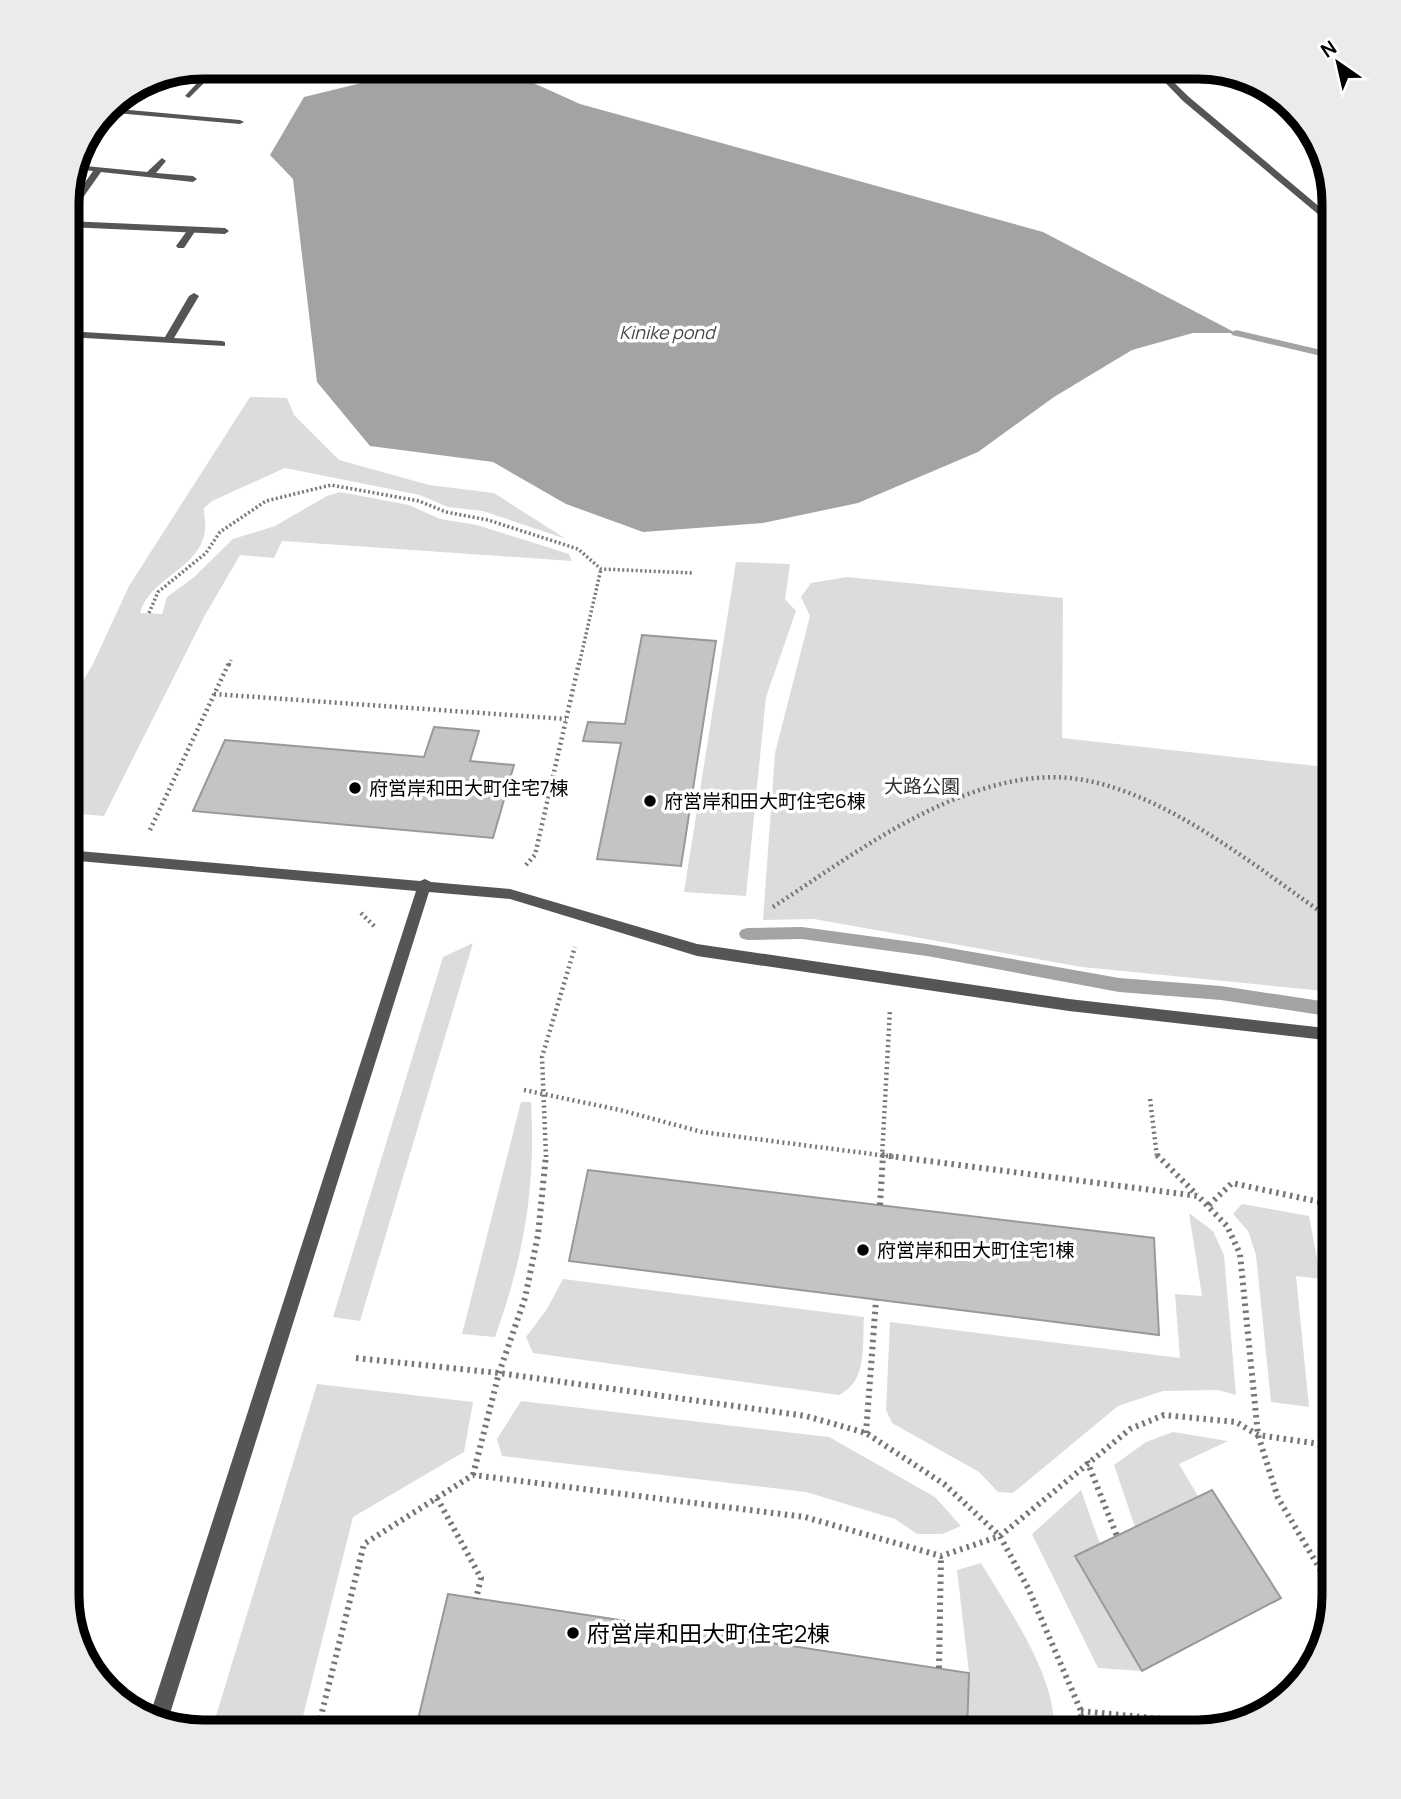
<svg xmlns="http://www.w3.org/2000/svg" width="1401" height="1799" font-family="Manrope,'Noto Sans JP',sans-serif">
<rect width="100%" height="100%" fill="#fff"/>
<path fill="#dcdcdc" d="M250 397 287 398 294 415 339 460 429 485 494 493 566 539 483 511 448 507 420 495 285 468 212 501 204 508C204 516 206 524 205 531 200 569 150 577 140 613L162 614 167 597 193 578 233 539 275 526 327 496 340 492 409 505 440 519 477 525 569 554 572 561 282 541 274 558 240 555 204 617 104 816 67 813V708L93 664 129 586Z
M736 562 790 564 785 599 796 611 766 697 746 896 684 892Z
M847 577 1063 598 1062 738 1334 768V992L1082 967 814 919 763 920 775 753 810 616 801 597 811 583Z
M473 943 360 1321 333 1317 443 957Z
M521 1102H531C536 1187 524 1257 495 1337L462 1334Z
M1242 1204 1309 1216 1321 1279 1296 1276 1309 1407 1271 1402 1256 1255 1248 1231 1233 1214Z
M1189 1213 1213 1231 1224 1255 1236 1395 1218 1390 1163 1391 1118 1406 1013 1493 998 1492 979 1472 892 1423 886 1410 890 1322 1180 1358 1175 1294 1202 1296Z
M563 1279 864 1317C862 1345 868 1381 839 1395L533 1353 526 1337 547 1309Z
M317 1384 473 1402 464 1452 353 1517 299 1732H217L213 1726Z
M521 1401 829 1437 935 1497 961 1526 942 1534H917L895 1519 806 1492 502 1456 497 1439Z
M1173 1432 1228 1441 1179 1464 1198 1496 1135 1527 1114 1465 1146 1442Z
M1081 1490 1100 1544 1075 1556 1142 1671 1098 1668 1032 1534Z
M981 1563C1009 1610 1057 1677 1054 1732H967L969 1673 957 1570Z"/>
<path fill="#a3a3a3" d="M427 67H516L529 81 580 104 1043 232 1236 333H1193L1132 350 1054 397 978 452 858 503 763 523 643 532 566 504 493 462 370 446 317 382 293 179 270 155 304 97Z"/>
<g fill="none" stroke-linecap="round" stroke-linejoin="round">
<path fill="#a3a3a3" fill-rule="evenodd" d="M1236 330 1334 353V359L1232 335 1231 333Z
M802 927 927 944 1119 978 1221 986 1334 1003V1017L1221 1000 1119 992 927 956 802 939 747 940 741 938 739 934 741 930 747 928Z"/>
</g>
<path fill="#c4c4c4" stroke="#999" stroke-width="2" d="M642 635 716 641 681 866 597 859 621 743 583 741 588 722 625 724Z
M434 727 479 731 470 761 514 765 493 838 193 811 225 740 424 757Z
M588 1170 1154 1238 1159 1335 569 1261Z
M1212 1490 1281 1598 1142 1671 1075 1556Z
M448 1594 969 1673 967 1732H415Z"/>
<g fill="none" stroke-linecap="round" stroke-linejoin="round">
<path stroke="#777" stroke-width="3.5" stroke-dasharray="2 2.5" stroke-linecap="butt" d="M149 613 158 592 206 553 220 532 266 501 331 485 419 501 446 512 488 520 578 549 601 569 693 573
M229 665 231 660
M579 665 601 569"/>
<path stroke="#777" stroke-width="4.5" stroke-dasharray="2 3.5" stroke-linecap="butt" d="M214 694 566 719
M150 830 229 663
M526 865 535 855 579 663
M773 907C822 875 870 840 922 814 966 792 1019 773 1070 778 1163 788 1259 870 1334 921
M361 913 375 927
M524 1090 620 1110 702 1132 895 1157
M1150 1099 1157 1157
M546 1157 542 1057 575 947
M882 1157 890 1009"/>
<path stroke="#777" stroke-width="6" stroke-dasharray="2.5 4.5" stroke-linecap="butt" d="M882 1155 1198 1196 1227 1226 1240 1254 1258 1435 1278 1498 1334 1593
M1157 1155 1197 1195
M1323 1204 1334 1284
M880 1205 883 1155
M1209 1205 1232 1183 1334 1205
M356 1358 499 1373 806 1416 866 1433 944 1484 1000 1536 1028 1588 1081 1711V1732
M866 1433 876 1300
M1087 1461 1117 1536
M473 1475 499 1373 525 1298 538 1235 546 1155
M437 1498 481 1578 476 1599
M939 1668 941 1556
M1081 1711 1223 1725
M317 1732 364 1544 473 1475 805 1517 941 1556 1000 1536 1130 1429 1164 1415 1236 1422 1258 1435 1334 1446"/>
<path fill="#555" fill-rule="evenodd" d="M67 221 225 228 229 231 225 234 67 227Z"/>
<path fill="#555" fill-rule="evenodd" d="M212 67H220L189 98 185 96 198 82 153 76 164 74 202 78Z
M1150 67H1158L1189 97 1334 219V226L1331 225 1183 101Z
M107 108 240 120 244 122 240 124 104 112Z
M162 158 166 161 156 173 193 176 197 179 193 182 101 172 70 216 67 217V208L93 171 73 169 75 165 147 172Z
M189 228 196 230 184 248H178L176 246Z
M194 293 199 296 174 338 222 341 225 342V346L67 337V331L165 337 189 296Z
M67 850 420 881 425 879 431 882 510 889 697 944 1069 999 1334 1029V1041L1069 1011 697 956 510 899 429 892 167 1723 149 1718 416 891 67 860Z"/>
</g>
<g fill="#000" stroke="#fff" stroke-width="2.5">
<circle cx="355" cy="788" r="7"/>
<circle cx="650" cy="801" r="7"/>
<circle cx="863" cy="1250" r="7"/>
<circle cx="573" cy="1633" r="7"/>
</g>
<g text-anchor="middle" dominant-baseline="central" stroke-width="7" stroke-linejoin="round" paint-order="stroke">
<g font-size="18" font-style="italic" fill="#444" stroke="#fff">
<text x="667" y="332">Kinike pond</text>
</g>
<g font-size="19" fill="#333" stroke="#fff">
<text x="922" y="786">大路公園</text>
</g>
<g font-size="19" fill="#000" stroke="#fff" text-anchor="start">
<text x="369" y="788">府営岸和田大町住宅7棟</text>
<text x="664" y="801">府営岸和田大町住宅6棟</text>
<text x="877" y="1250">府営岸和田大町住宅1棟</text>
</g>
<g font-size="23" fill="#000" stroke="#fff" text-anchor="start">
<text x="587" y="1633">府営岸和田大町住宅2棟</text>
</g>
</g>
<path d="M0 0H1401V1799H0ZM203 79H1198A124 124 0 0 1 1322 203V1596A124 124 0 0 1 1198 1720H203A124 124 0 0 1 79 1596V203A124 124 0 0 1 203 79Z" fill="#ebebeb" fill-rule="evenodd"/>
<path fill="none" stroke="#000" stroke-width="9" d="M203 79H1198A124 124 0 0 1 1322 203V1596A124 124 0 0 1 1198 1720H203A124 124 0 0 1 79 1596V203A124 124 0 0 1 203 79Z"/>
<g transform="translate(1338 63) rotate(326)" stroke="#ffffff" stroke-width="5" paint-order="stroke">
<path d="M0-5L12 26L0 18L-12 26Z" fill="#000000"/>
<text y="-10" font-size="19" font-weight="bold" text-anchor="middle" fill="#000000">N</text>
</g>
</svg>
